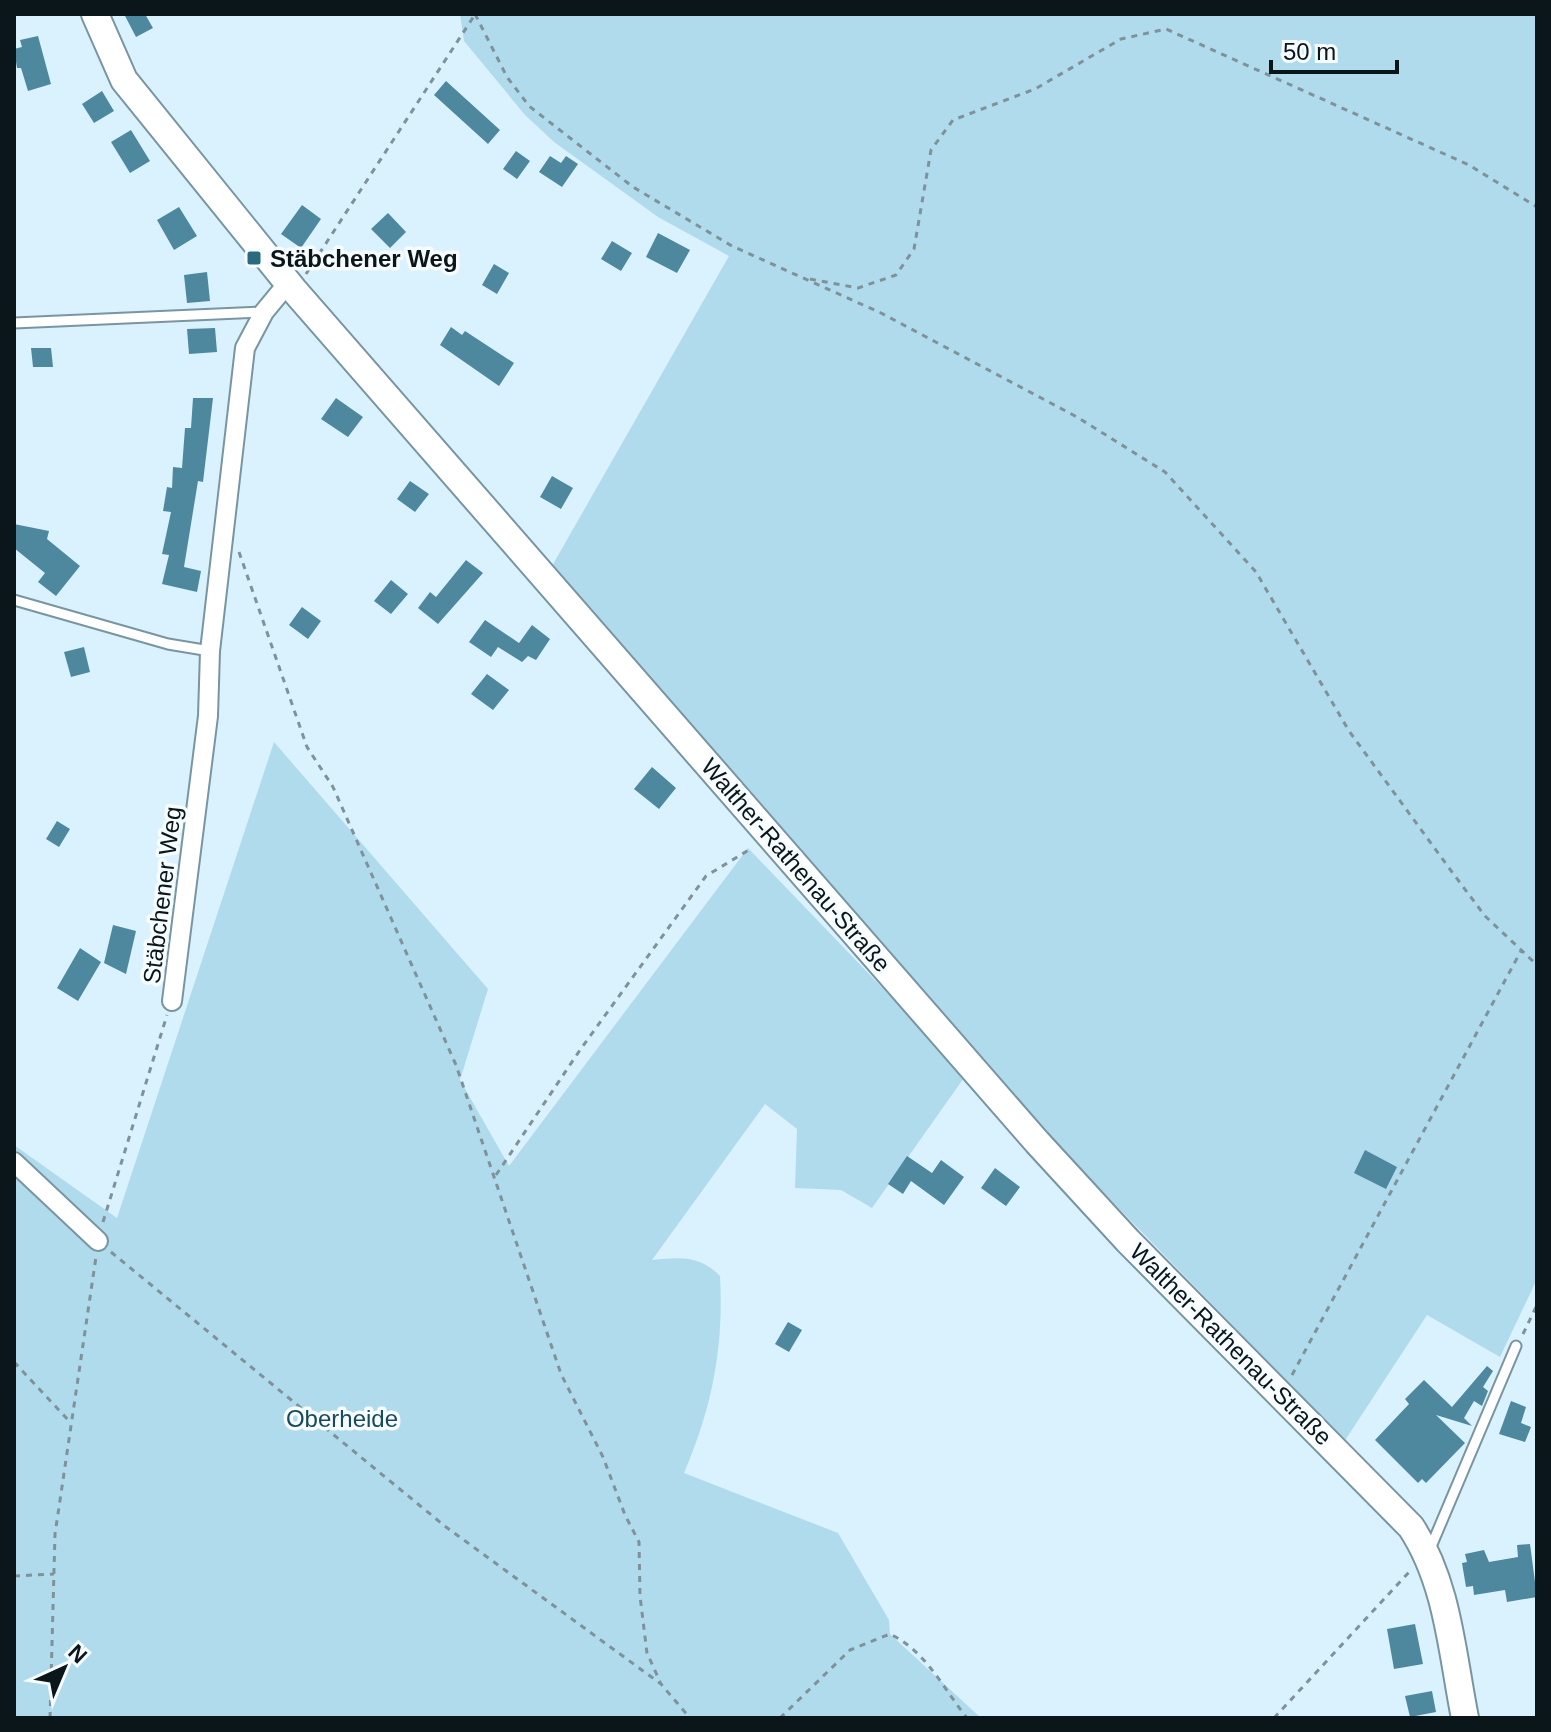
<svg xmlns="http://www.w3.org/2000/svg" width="1551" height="1732" font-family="Helvetica,sans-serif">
<rect width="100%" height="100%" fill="#daf2fd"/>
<path fill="#b0dbed" d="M460 14H1537V1279L1500 1357 1427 1315 1342 1445 1244 1337 1061 1149 552 566 729 256 658 217 554 142 525 115 464 41Z
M274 742 488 989 460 1080 509 1166 748 848 966 1075 872 1208 841 1190 795 1188 797 1129 765 1104 652 1260C677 1258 699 1254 720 1276 724 1347 712 1408 684 1473L838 1533 889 1620 890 1634 981 1718H14V1145L117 1218Z"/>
<path fill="#4e889f" d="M124 14H145L153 28 136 37Z
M38 36 51 84 28 91 21 68H17L14 49 22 47 20 40Z
M446 81 500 130 488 144 434 95Z
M102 91 114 111 94 123 82 104Z
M131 130 150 161 130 173 111 142Z
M516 151 530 161 517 179 503 169Z
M550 156 561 163 566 156 578 164 562 187 539 172Z
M302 205 321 219 301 248 281 234Z
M179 207 197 236 174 250 157 220Z
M388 213 406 232 390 248 371 229Z
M658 233 690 250 677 273 646 257Z
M612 241 632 253 621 271 601 259Z
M494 264 509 273 497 294 482 285Z
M207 272 210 301 187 303 184 275Z
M451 327 462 335 465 331 514 363 499 386 440 345Z
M215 328 217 352 189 354 187 329Z
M31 348H51L53 367H33Z
M193 398H213L203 482 198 481 184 567 201 571 197 592 162 584 169 555 162 554 171 512 163 511 167 487 172 488 173 467 182 468 185 428H191Z
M336 398 363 417 348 437 321 419Z
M552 476 573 488 561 509 540 497Z
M410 481 429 494 415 512 397 499Z
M14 524 49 531 47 539 80 566 56 596 38 582 45 573 14 548Z
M466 560 483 573 438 624 418 608 430 592 436 597Z
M391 580 408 594 391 614 374 601Z
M302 607 321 621 308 639 289 625Z
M485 620 519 643 532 625 550 639 536 660 528 656 522 662 498 647 491 657 469 642Z
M84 647 90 672 71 677 64 652Z
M487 674 509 690 493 710 471 694Z
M652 767 676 788 659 809 634 789Z
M57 821 70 829 59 847 46 839Z
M113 925 136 931 126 974 104 963Z
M80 948 101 962 78 1001 57 988Z
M1365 1150 1397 1167 1386 1189 1354 1173Z
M907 1156 932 1173 941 1160 964 1177 944 1205 911 1181 903 1194 888 1184Z
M995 1168 1020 1187 1006 1206 981 1188Z
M788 1322 802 1330 789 1352 775 1344Z
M1487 1366 1493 1371 1483 1387 1488 1391 1482 1406 1474 1401 1464 1418 1472 1426 1436 1415 1465 1443 1426 1483 1422 1479 1418 1483 1375 1440 1409 1404 1405 1399 1424 1380 1452 1407Z
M1511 1401 1526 1407 1521 1423 1531 1427 1525 1442 1499 1434Z
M1530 1544 1537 1597 1507 1602 1505 1590 1474 1595 1473 1586 1466 1587 1462 1563 1467 1562 1465 1554 1484 1550 1489 1562 1518 1557 1517 1545Z
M1415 1624 1423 1664 1394 1669 1387 1629Z
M1432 1691 1436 1712 1410 1717 1405 1696Z"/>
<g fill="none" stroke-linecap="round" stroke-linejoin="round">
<g stroke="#7995a1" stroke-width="13">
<path id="lane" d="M14 323 264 312
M14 600 168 644 210 651
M1430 1549 1516 1346"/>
</g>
<g stroke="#7995a1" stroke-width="22">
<path id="street" d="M172 1001 208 716 210 651 245 348 264 312 288 283
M14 1162 98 1241"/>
</g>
<g stroke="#7995a1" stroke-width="30">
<path id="secondary" d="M95 14 124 80 293 289 1037 1142 1128 1241 1411 1527C1448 1583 1452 1653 1465 1718"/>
</g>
<path stroke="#7f929a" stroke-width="3" stroke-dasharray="6 6" stroke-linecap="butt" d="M475 14 507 77 529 106 633 187 732 246 881 313 1077 417 1165 472 1256 572 1349 731 1452 872 1485 916 1537 965
M306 274 474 16
M810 279 858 288 896 275 914 249 931 150 953 120 1035 89 1121 39 1166 29 1469 165 1537 207
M239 552 307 747 333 787 456 1065 561 1374 603 1457 625 1515 639 1542 640 1596 647 1653 661 1684
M496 1175 580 1050 706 876 752 848
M103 1222 167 1015
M111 1252 446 1527 661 1684 690 1718
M1523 1334 1537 1305
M14 1362 71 1423
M1292 1375 1522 949
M14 1576 54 1574
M50 1718 55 1534 96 1257
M780 1718 850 1650 890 1634C926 1651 943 1688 967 1718
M1274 1718 1410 1571"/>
<use href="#lane" stroke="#fff" stroke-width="9"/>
<use href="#street" stroke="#fff" stroke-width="18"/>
<use href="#secondary" stroke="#fff" stroke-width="26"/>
</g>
<rect fill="#2b697f" stroke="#f6fcff" stroke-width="3" x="246" y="250" width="16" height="16" rx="4"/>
<g text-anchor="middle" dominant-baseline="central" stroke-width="7" stroke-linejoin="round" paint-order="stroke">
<g font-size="24" font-weight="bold" fill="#0b161b" stroke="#f6fcff" text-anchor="start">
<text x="270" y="258">Stäbchener Weg</text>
</g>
<g font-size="24" fill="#0b161b" stroke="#f6fcff">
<text transform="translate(796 865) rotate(49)">Walther-Rathenau-Straße</text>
<text transform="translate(162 895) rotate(-83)">Stäbchener Weg</text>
<text transform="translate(1231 1344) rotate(45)">Walther-Rathenau-Straße</text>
</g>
<g font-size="24" fill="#184a5c" stroke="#f6fcff">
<text x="342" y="1418">Oberheide</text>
</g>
</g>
<rect width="1551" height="1732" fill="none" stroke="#0b161b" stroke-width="32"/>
<g transform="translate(64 1668) rotate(44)" stroke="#f6fcff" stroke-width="6" paint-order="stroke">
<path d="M0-6L14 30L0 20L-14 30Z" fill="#0b161b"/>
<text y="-12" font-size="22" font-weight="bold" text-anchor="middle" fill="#0b161b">N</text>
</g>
<path d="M1271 60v12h126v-12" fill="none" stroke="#0b161b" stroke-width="4"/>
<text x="1283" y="60" font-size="24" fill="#0b161b" stroke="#f6fcff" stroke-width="6" paint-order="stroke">50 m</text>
</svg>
